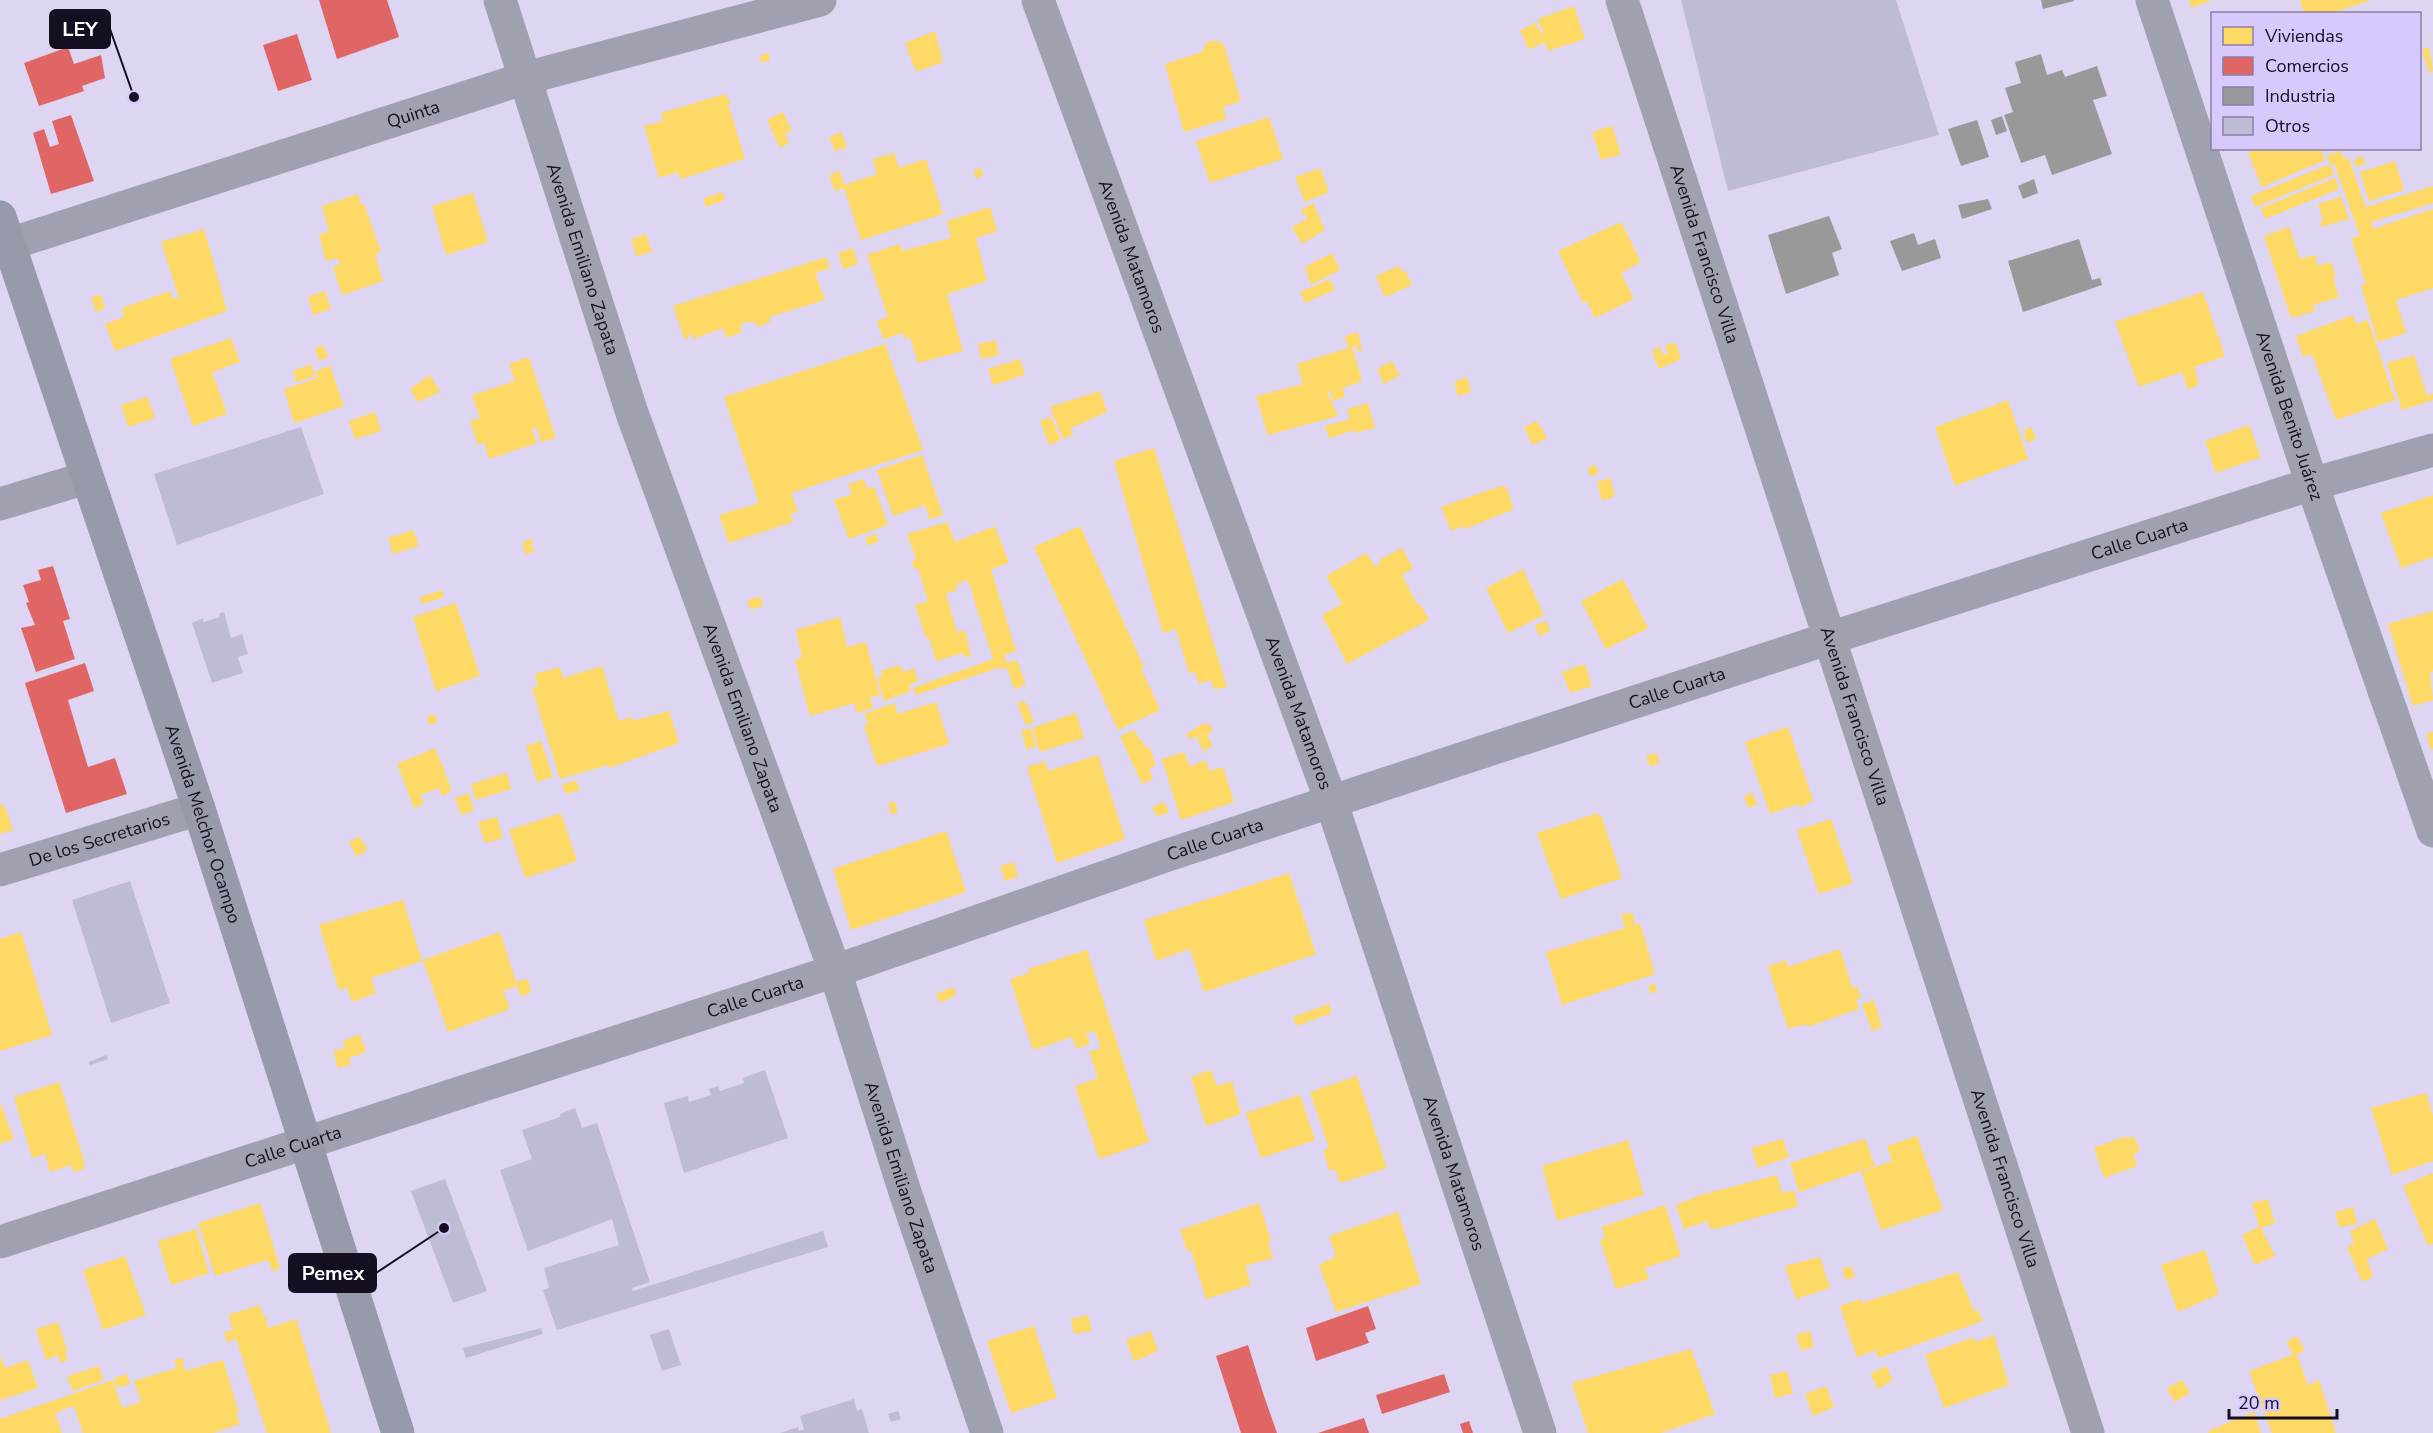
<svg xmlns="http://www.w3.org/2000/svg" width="2433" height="1433" font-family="'Nunito Sans',sans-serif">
<rect width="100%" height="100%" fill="#ddd5f1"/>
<path fill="#ffd966" d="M2189 0H2212L2191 8Z
M2300 0H2371L2330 14H2304Z
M1574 6 1585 39 1548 51 1545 42 1529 50 1520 30 1536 23 1541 34 1543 32 1538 19Z
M935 31 943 62 916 72 905 43Z
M1208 41H1219L1224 45 1241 101 1223 107 1226 119 1184 132 1165 64 1202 52Z
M2429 47 2433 71 2429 72 2422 50Z
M768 53 770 60 761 63 760 55Z
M725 94 731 104H728L745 159 680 179 678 172 659 178 644 126 663 121 661 113Z
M783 112 792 131 785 134 789 143 780 148 767 120Z
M1269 117 1283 159 1210 183 1196 141Z
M1612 126 1621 154 1601 160 1592 132Z
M841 132 847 147 835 151 829 137Z
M2258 148H2320L2325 160 2262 187 2248 153Z
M2341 151 2344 159 2348 157 2366 207 2433 186V203L2371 222 2373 229 2433 209V288L2396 300 2406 333 2378 342 2361 286 2366 284 2351 238 2360 236 2334 163 2330 164 2334 175 2255 207 2251 196 2330 164 2327 155Z
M894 153 899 168 926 159 943 214 861 240 844 188 835 191 829 175 840 171 844 185 877 174 873 159Z
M2363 156 2365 165 2355 166 2354 160Z
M2395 161 2404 190 2369 201 2360 172Z
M981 168 983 175 976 179 973 171Z
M1320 168 1329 192 1305 202 1295 177Z
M2335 178 2339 189 2265 219 2261 208Z
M722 192 725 200 706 207 703 199Z
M473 193 488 242 446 255 432 206Z
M358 194 361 205 364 204 381 252 375 254 383 281 342 295 333 267 340 265 337 258 326 261 319 235 329 231 322 206Z
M2341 197 2349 219 2322 227 2320 221 2323 220 2318 204Z
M1313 203 1325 230 1302 244 1292 227 1307 219 1301 210Z
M990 207 997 231 976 238 987 281 947 294 963 351 918 363 910 337 905 339 904 333 883 339 877 321 888 317 867 255 899 244 902 251 951 238 947 221Z
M1621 222 1641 262 1621 273 1634 299 1595 318 1587 301 1583 303 1558 251Z
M2289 227 2300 259 2315 255 2318 266 2331 262 2336 277H2333L2339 297 2313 305 2315 311 2291 318 2264 236Z
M204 229 227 311 115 351 105 324 124 317 122 308 170 291 172 298H179L161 242Z
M646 234 652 251 637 257 631 239Z
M853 248 858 264 843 269 838 253Z
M1332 253 1340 270 1312 284 1310 283 1305 267Z
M826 257 830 268 815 273 825 300 769 317 771 322 757 327 755 322H744L740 327 742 332 726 338 723 328 693 339 691 333 685 341 673 306Z
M1399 266 1402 272 1405 270 1412 285 1385 297 1376 276Z
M1330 279 1335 290 1305 303 1300 292Z
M325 291 331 309 313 315 308 297Z
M2203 292 2225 356 2194 367 2199 384 2188 390 2182 372 2139 387 2115 322Z
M100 294 105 308 96 312 91 298Z
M2353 315 2356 324 2368 320 2395 400 2336 420 2312 354 2303 357 2296 336Z
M1358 332 1362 350 1357 352V346L1352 347 1362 381 1343 388 1345 397 1333 401 1330 391 1327 392 1338 416 1268 435 1256 396 1303 384 1297 364 1348 348 1345 336Z
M231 338 240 362 212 372 227 414 193 426 170 359Z
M996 340 999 355 981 359 978 344Z
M1675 342 1681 359 1659 369 1652 351 1660 347 1663 355 1668 353 1665 346Z
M885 344 923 450 791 493 798 512 790 514 793 522 729 543 719 515 759 503 724 397Z
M323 345 328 357 319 361 315 348Z
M2414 355 2427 396 2433 393V400L2402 410 2387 363Z
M529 357 556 438 541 442 536 427 532 429 537 443 489 459 484 442 478 445 470 421 480 418 472 395 515 381 509 364Z
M1020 359 1025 375 993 385 988 369Z
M1392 361 1400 375 1384 384 1377 369Z
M311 364 315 377 296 382 293 371Z
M330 366 344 406 294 423 284 389 318 378 315 371Z
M430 375 440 392 418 402 410 389Z
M1467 377 1471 392 1458 396 1454 382Z
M1100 391 1107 412 1071 428 1073 435 1063 439 1050 407Z
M147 397 155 418 128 427 121 405Z
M2008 400 2028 459 1955 486 1935 427Z
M1368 403 1375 428 1356 433 1355 430 1329 438 1325 426 1350 419 1347 409Z
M375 412 381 431 355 439 349 421Z
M1051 417 1061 440 1049 445 1040 421Z
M1537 421 1547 438 1532 445 1524 427Z
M2249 425 2261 457 2216 473 2205 441Z
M2032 427 2036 439 2027 443 2023 431Z
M1154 448 1227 687 1214 690 1211 680 1199 684 1195 672 1189 673 1176 629 1163 633 1114 461Z
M922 455 943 515 930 519 925 505 893 516 877 470Z
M1592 464 1599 470 1594 477 1587 472Z
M1610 478 1615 496 1602 501 1597 482Z
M864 479 867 489 874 486 888 525 849 539 834 500 852 494 848 484Z
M1501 486 1506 487 1514 509 1465 529 1464 526 1451 531 1441 507Z
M2433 495V557L2401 568 2381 513Z
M947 522 955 542 995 526 1009 563 991 569 1016 651 1004 655 1007 663 1017 660 1026 685 1014 689 1007 668 1002 670 1001 667 916 695 913 688 993 659 968 580 956 585 957 590 946 594 957 632 965 630 971 656 964 657 963 653 936 661 929 637 926 638 915 605 928 601 918 568 914 569 912 561 916 559 907 534Z
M1080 526 1144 667 1141 668 1160 710 1118 730 1034 547Z
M413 530 419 546 393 554 388 538Z
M876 534 879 541 868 546 865 538Z
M530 539 533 540 531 545 535 551 526 555 522 543Z
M1402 548 1413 568 1402 575 1418 606 1420 604 1429 620 1347 664 1322 615 1342 604 1326 576 1366 553 1375 566 1381 563 1379 560Z
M1523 569 1544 615 1508 633 1486 588Z
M1623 579 1648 628 1606 649 1581 601Z
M442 590 444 597 422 604 420 597Z
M760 596 763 606 750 610 747 601Z
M456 603 480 676 436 691 413 617Z
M2433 611V671L2430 672 2433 700 2413 706 2388 624Z
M840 617 847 647 866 642 880 695 870 698 873 708 856 713 854 703 810 716 795 660 802 658 796 630Z
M1546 621 1550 631 1539 636 1535 625Z
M1585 664 1592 686 1570 693 1562 672Z
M899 665 904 672 914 668 918 682 909 685 911 691 884 701 877 678 883 675 881 671Z
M602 666 619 721 632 717 633 721 669 711 679 743 609 768 608 765 560 779 532 688 538 686 535 674 560 667 563 678Z
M1020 701 1026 702 1034 722 1026 725 1018 706Z
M936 702 949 744 877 766 864 726 868 724 864 714 894 703 898 714Z
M1076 713 1084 738 1040 752 1032 728Z
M428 715H436L437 723 428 724Z
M1204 723 1205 725 1208 723 1213 731 1207 735 1213 746 1203 751 1196 736 1190 739 1186 734Z
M1788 727 1813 800 1800 808 1798 804 1770 814 1745 742Z
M1030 728 1036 746 1027 750 1021 731Z
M1134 730 1146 748 1149 747 1156 765 1149 769 1153 779 1142 784 1120 736Z
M2433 732V749L2431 750 2426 734Z
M541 741 553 777 537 782 526 746Z
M435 748 451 788 449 793 442 796 439 788 420 795 424 804 414 808 397 764Z
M1184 752 1190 767 1205 760 1210 771 1223 767 1234 802 1181 820 1162 759Z
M1656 753 1660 763 1650 766 1646 756Z
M1098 755 1125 839 1057 863 1027 767 1045 761 1048 771Z
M507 773 511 789 476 800 471 784Z
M576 780 580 790 566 794 562 785Z
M469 793 474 811 461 815 455 798Z
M1753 793 1757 805 1748 808 1744 796Z
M894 801 898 812 892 815 888 804Z
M1164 802 1169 812 1157 817 1152 807Z
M4 805 13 830 0 834V806Z
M561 813 577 861 525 878 509 830Z
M1597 813 1598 816 1601 815 1622 878 1561 899 1537 833Z
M497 817 503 838 485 843 478 822Z
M1831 819 1853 883 1819 894 1797 830Z
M946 831 966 892 851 930 833 869Z
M360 837 367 848 365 852 356 856 349 841Z
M1014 862 1018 877 1005 881 1000 866Z
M1289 873 1316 954 1204 992 1190 949 1156 961 1144 920Z
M403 900 422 961 371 978 376 993 352 1002 346 987 339 990 319 925Z
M1629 913 1634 915V925L1640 923 1655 974 1562 1005 1546 952 1625 928 1621 914Z
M21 932 52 1035 0 1051V939Z
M500 932 516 982 528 979 531 993 520 996 517 986 503 991 510 1009 448 1032 423 960Z
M1840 949 1852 988 1857 986 1861 998 1856 1000 1859 1009 1807 1027 1806 1024 1788 1029 1768 966 1786 960 1788 967Z
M1087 950 1149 1142 1099 1159 1075 1086 1098 1078 1089 1052 1101 1048 1095 1031 1086 1034 1090 1044 1076 1049 1072 1037 1033 1050 1010 979 1029 973 1028 969Z
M1655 984 1657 992 1651 994 1648 986Z
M953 987 956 995 940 1003 936 994Z
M1874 1000 1882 1027 1872 1031 1862 1004Z
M1329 1004 1332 1013 1296 1026 1293 1017Z
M360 1034 366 1052 349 1058 351 1064 338 1068 333 1051 345 1048 343 1041Z
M1211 1070 1217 1086 1232 1081 1241 1114 1206 1126 1191 1077Z
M1357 1076 1387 1168 1340 1183 1335 1169 1330 1171 1323 1151 1329 1148 1310 1092Z
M59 1082 84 1161V1169L74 1172 71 1165 50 1172 45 1154 32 1158 14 1097Z
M2426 1093 2433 1116V1161L2392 1175 2371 1108Z
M1300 1095 1315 1140 1261 1158 1246 1113Z
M0 1103 14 1139 0 1144Z
M1917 1136 1943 1210 1881 1230 1861 1172 1892 1161 1887 1146Z
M2126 1136 2127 1139 2134 1136 2140 1150 2133 1155 2137 1166 2104 1178 2094 1148Z
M1783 1139 1789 1157 1758 1168 1751 1148Z
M1865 1139 1875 1166 1799 1192 1790 1163Z
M1628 1140 1644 1195 1557 1221 1542 1166Z
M2433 1173V1243L2428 1246 2403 1186Z
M1777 1175 1782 1193 1794 1190 1798 1206 1720 1228 1710 1229 1708 1221 1684 1229 1676 1205 1701 1195Z
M2268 1199 2275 1223 2261 1228 2275 1256 2255 1265 2242 1235 2259 1227 2252 1203Z
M260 1203 280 1268 272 1271 268 1260 215 1276 198 1223Z
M1259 1203 1271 1240 1268 1242 1273 1258 1245 1266 1251 1285 1206 1299 1191 1250 1187 1251 1180 1230Z
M1665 1205 1681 1256 1645 1268 1649 1279 1616 1289 1600 1240 1605 1238 1602 1227Z
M2353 1207 2357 1224 2339 1227 2335 1212Z
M1398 1212 1421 1284 1336 1312 1319 1265 1336 1256 1329 1236Z
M2375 1219 2388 1249 2367 1259 2373 1277 2362 1282 2347 1247 2354 1244 2350 1231Z
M196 1229 209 1273 171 1285 158 1241Z
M2205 1250 2219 1294 2178 1312 2161 1265Z
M125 1256 146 1315 103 1330 83 1270Z
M1820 1257 1830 1288 1796 1299 1785 1266Z
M1851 1266 1855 1277 1846 1280 1842 1269Z
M1958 1272 1974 1311 1978 1310 1983 1321 1878 1358 1876 1350 1857 1357 1840 1306 1861 1299 1862 1303Z
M260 1305 263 1316 268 1319 266 1322 268 1328 296 1319 331 1433H267L236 1339 227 1342 224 1332 233 1330 228 1315Z
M1088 1315 1092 1331 1074 1334 1071 1319Z
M58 1322 68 1353H65L68 1360 60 1363 58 1355 46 1360 36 1329Z
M1034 1326 1057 1398 1011 1413 987 1341Z
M1151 1331 1158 1351 1134 1362 1126 1340Z
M1810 1331 1814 1347 1801 1350 1796 1335Z
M1994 1335 2009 1385 1944 1408 1925 1355 1974 1337 1975 1342Z
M2297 1336 2305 1350 2297 1355 2308 1385 2319 1380 2336 1433H2272L2249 1371 2293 1355 2286 1342Z
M1691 1349 1715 1414 1661 1433H1588L1572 1383Z
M0 1355 5 1368 28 1360 38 1388 0 1400Z
M182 1357 185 1371 223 1360 239 1413 236 1414 240 1424 213 1433H83L74 1406 55 1413 62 1433H0V1419L113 1380 122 1408 141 1402 134 1381 177 1368 174 1360Z
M99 1366 103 1380 73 1391 67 1376Z
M1886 1366 1893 1380 1878 1389 1870 1374Z
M1787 1371 1793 1393 1775 1398 1770 1375Z
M127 1374 130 1384 117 1388 114 1378Z
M2182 1380 2190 1393 2174 1402 2167 1388Z
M1826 1386 1834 1407 1813 1416 1805 1394Z
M2254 1412 2261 1433H2209L2208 1431Z"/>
<path fill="#e06666" d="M319 0H387L399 37 337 59Z
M297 34 312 80 278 91 263 45Z
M68 47 74 64 101 55 105 78 82 86 84 91 39 106 24 63Z
M71 115 94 181 51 194 33 133 44 129 50 147 59 144 52 121Z
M53 566 70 619 63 621 75 659 36 672 21 628 35 625 26 603 29 602 23 585 41 580 38 570Z
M85 663 94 691 68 700 88 767 115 758 127 794 66 813 25 683Z
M1368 1306 1376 1329 1365 1333 1369 1343 1316 1361 1306 1328Z
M1248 1345 1263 1393 1277 1433H1241L1216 1356Z
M1444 1374 1450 1392 1382 1414 1376 1395Z
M1364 1418 1369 1433H1318Z
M1469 1421 1473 1433H1463L1460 1424Z"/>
<path fill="#999" d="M2041 0H2074V1L2043 9Z
M2041 54 2047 75 2062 70 2065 77 2097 66 2107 96 2093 100 2112 154 2052 175 2045 155 2021 163 2004 115 2013 112 2005 88 2021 83 2015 62Z
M2002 116 2007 131 1996 135 1991 120Z
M1977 120 1989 157 1961 166 1948 129Z
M2034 179 2038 193 2023 199 2018 186Z
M1988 199 1992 209 1962 219 1958 205Z
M1829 216 1842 249 1832 253 1839 275 1786 294 1768 235Z
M1914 233 1918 245 1935 239 1941 258 1902 271 1890 241Z
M2079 239 2092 280 2100 278 2102 285 2023 312 2008 261Z"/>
<path fill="#bebcd4" d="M1681 0H1896L1939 135 1728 191Z
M301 427 324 494 177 545 154 474Z
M224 612 231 638 242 634 248 654 238 657 243 673 212 683 192 623 203 618 204 622 220 617 219 614Z
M130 881 170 1003 111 1023 72 900Z
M106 1055 108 1059 90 1065 89 1062Z
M765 1070 788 1138 684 1173 664 1103 688 1096 689 1102 711 1095 709 1089 718 1086 720 1091 744 1083 743 1078Z
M575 1108 582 1128 597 1123 650 1282 632 1288 633 1291 823 1231 828 1247 557 1330 543 1290 549 1288 544 1268 619 1245 612 1219 528 1251 500 1170 532 1159 522 1130 560 1117V1114Z
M445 1179 487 1291 453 1303 411 1191Z
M541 1328 543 1334 466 1358 463 1348Z
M669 1329 681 1365 662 1371 650 1335Z
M854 1399 857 1411 862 1409 869 1433H780L798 1427 799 1431 804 1429 800 1416Z
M898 1411 901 1419 891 1422 888 1414Z"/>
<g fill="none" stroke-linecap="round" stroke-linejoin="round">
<g stroke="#9fa1b0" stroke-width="33">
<path id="s1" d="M500 0 632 413 835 971 905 1192 987 1433"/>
<path id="s2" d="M1038 0 1331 801 1540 1433"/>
<path id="s3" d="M1622 0 2088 1433"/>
<path id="s4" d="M2152 0 2312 484 2433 831"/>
<path id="s5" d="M0 247 526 78 820 0"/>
<path d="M0 504 86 478"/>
<path id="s6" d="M0 870 199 809"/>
<path id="s7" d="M0 1242 835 971 1168 855 1830 638 2312 484 2433 450"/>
</g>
<path stroke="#979aab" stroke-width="33" id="s8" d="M0 217 199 809 398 1433"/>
</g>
<g text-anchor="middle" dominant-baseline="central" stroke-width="6" stroke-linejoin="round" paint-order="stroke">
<g font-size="18" fill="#150f21" stroke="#d8c9fd">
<text stroke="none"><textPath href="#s5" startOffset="434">Quinta</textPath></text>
<text stroke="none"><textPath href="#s3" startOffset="267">Avenida Francisco Villa</textPath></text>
<text stroke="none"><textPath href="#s2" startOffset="273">Avenida Matamoros</textPath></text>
<text stroke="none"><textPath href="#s1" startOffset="272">Avenida Emiliano Zapata</textPath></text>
<text stroke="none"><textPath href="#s4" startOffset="438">Avenida Benito Juárez</textPath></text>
<text stroke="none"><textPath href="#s7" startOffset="2252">Calle Cuarta</textPath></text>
<text stroke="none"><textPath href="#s7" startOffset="1766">Calle Cuarta</textPath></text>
<text stroke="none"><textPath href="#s2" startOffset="759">Avenida Matamoros</textPath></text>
<text stroke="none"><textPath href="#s3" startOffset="753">Avenida Francisco Villa</textPath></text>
<text stroke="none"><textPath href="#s1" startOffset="758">Avenida Emiliano Zapata</textPath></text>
<text stroke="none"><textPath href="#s8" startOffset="640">Avenida Melchor Ocampo</textPath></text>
<text stroke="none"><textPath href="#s6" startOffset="104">De los Secretarios</textPath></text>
<text stroke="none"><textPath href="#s7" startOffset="1280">Calle Cuarta</textPath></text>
<text stroke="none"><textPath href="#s7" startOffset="794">Calle Cuarta</textPath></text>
<text stroke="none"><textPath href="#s7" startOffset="308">Calle Cuarta</textPath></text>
<text stroke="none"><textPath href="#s2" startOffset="1245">Avenida Matamoros</textPath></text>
<text stroke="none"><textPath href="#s1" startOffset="1244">Avenida Emiliano Zapata</textPath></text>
<text stroke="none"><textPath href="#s3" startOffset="1239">Avenida Francisco Villa</textPath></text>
</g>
</g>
<path fill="none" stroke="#150f21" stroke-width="2" d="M134 97L110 29M444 1228L376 1273"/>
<g fill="#150f21" stroke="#d8c9fd" stroke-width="2">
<circle cx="134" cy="97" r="6"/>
<circle cx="444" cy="1228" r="6"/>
</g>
<g fill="#150f21" stroke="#150f21" stroke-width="2">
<rect x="50" y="10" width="60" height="38" rx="6"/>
<rect x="289" y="1254" width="87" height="38" rx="6"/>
</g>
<g font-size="20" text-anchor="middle" font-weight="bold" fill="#fff">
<text x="80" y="36">LEY</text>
<text x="333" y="1280">Pemex</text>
</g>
<rect x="2211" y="12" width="210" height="138" fill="#d8c9fd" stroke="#8a7fa5" stroke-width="1.5"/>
<rect x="2223" y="27" width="30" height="18" fill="#ffd966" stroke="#8a7fa5" stroke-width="1.5"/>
<text x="2265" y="42" font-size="18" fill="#150f21">Viviendas</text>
<rect x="2223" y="57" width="30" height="18" fill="#e06666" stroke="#8a7fa5" stroke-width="1.5"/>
<text x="2265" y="72" font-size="18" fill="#150f21">Comercios</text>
<rect x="2223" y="87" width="30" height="18" fill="#999999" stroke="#8a7fa5" stroke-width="1.5"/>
<text x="2265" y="102" font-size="18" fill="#150f21">Industria</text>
<rect x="2223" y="117" width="30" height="18" fill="#bebcd4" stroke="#8a7fa5" stroke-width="1.5"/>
<text x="2265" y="132" font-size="18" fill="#150f21">Otros</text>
<path d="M2229 1409v9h108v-9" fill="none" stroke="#150f21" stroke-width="3"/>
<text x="2238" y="1409" font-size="18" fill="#150f21" stroke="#d8c9fd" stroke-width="4.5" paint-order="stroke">20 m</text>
</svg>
